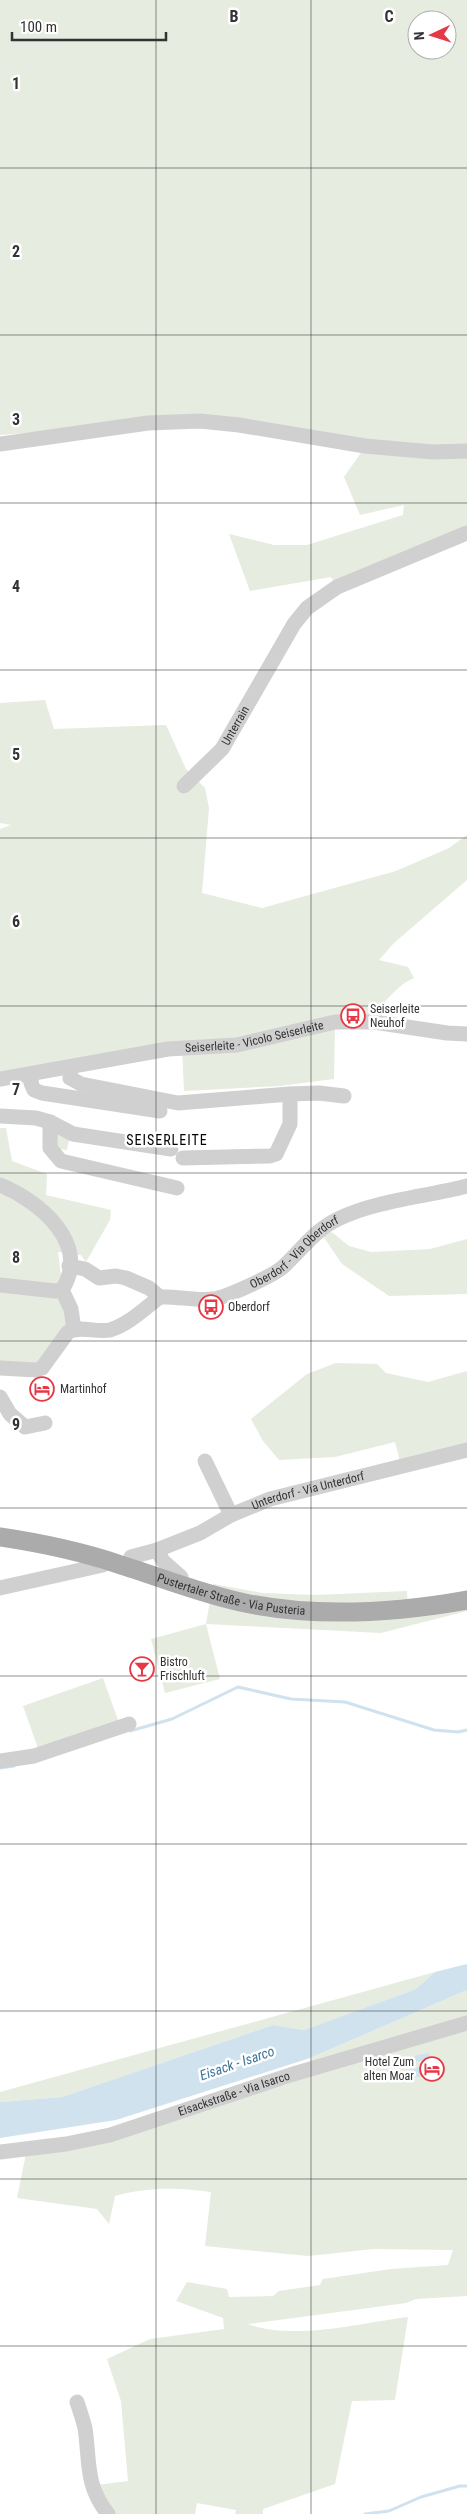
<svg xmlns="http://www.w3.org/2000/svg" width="467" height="2514" font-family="'Roboto Condensed',sans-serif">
<rect width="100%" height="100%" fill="#fff"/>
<path fill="#e6ecdf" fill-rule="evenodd" d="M0 0H467V533L337 587 331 577 250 591 229 534 274 545H307L403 515 404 505 360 515 344 477 365 447 181 421 0 435ZM417 20H447V50H417Z
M45 700 54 729 166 725 186 769 205 788 209 808 202 893 262 908 396 871 449 848 467 835V880L394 943 379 960 408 967 414 978C397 985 388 1000 374 1012V1022H335L334 1079 280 1086 184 1091 182 1048 0 1077V829L11 825 0 823V703Z
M0 1128H6L12 1161 47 1174 46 1195 111 1210 110 1220 86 1262 81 1255 58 1252 68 1332 42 1368H0Z
M53 1132 69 1140 67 1150 59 1149 58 1152Z
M317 1227 333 1233 349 1246 371 1252 430 1249 467 1239V1294L389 1296 342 1264Z
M336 1363 377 1364 386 1373 428 1382 467 1371V1453L402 1469 395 1442 335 1457 279 1460 263 1441 251 1419 307 1374Z
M213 1584 263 1593 315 1595 407 1591 408 1614 467 1605V1611L381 1633 206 1624 220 1679 165 1693 151 1639 206 1624Z
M103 1678 119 1723 39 1751 23 1706Z
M435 1972 416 1989 304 2030 273 2025 62 2097 0 2102V2092Z
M467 1990V2296L416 2299 406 2303 248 2324C293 2341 361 2323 408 2317L395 2400 352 2401 335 2484 263 2509V2514H235L236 2510 197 2503 195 2514H109L89 2486 128 2481 121 2401 107 2359 150 2339 224 2329 223 2318 176 2301 187 2282 227 2289 229 2297 273 2296 279 2291 320 2285 323 2279 391 2269 448 2265 453 2250 374 2249 308 2256 205 2246 211 2192C180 2187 145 2187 115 2196L109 2224 97 2209 17 2198 27 2149 66 2144 312 2067 310 2058Z"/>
<path fill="#cfe2ee" d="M467 1964V1990L310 2058 116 2120 0 2138V2102L62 2097 273 2025 304 2030 416 1989 435 1972Z
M429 2053 430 2059 415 2062 414 2056Z
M434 2067V2076L410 2077V2068Z"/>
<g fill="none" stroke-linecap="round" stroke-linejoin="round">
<path stroke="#cfe2ee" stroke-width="3" d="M130 1731 172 1719 238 1687 291 1699 345 1702 434 1730 458 1732 467 1730
M0 1768 14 1766
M365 2514 389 2511 421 2497 460 2486H467"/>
<g stroke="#d0d0d0" stroke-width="15">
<path d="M0 444 148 423 200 421 239 425 365 446 433 452 467 451"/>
<path id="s1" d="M184 786 222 749 294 624 307 608 337 587 467 533"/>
<path d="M71 1067 70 1078 81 1084 178 1103 290 1094V1124L276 1154 270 1156 183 1158"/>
<path d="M32 1074 31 1083 34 1090 42 1093 160 1111"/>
<path id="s2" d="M0 1079 168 1049 237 1045 335 1022H374L447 1033 467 1034"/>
<path d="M290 1094 319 1093 344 1096"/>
<path d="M0 1116 36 1118 50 1122"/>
<path d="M171 1149 73 1134 50 1122V1148L61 1161 177 1188"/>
<path d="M0 1185C38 1200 92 1244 62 1290L55 1291 0 1285"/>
<path d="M69 1266 85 1269 99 1278 116 1276 126 1278 149 1288 160 1297"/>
<path d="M62 1290 71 1309 74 1329"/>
<path id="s3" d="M0 1368 36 1370 42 1368 68 1332C81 1325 96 1333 110 1330 128 1325 145 1308 160 1297 177 1296 195 1301 213 1299 225 1298 275 1275 284 1266 302 1249 315 1230 338 1219 378 1200 425 1197 467 1186"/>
<path d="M0 1397 10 1414 25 1427 45 1423"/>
<path d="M205 1461 231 1515"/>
<path d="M157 1550 163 1561 181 1577 180 1585"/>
<path id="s4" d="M131 1557 157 1550 200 1533 231 1515 270 1499 467 1450"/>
<path d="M0 1588 103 1565"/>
<path d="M0 1761 34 1756 129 1724"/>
<path id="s5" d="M0 2152 66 2144 110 2135 290 2075 467 2023"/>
<path d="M77 2402C80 2411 83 2420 85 2428 90 2462 85 2485 108 2514"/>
</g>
<path stroke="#ababab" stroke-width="19" id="s6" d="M0 1537C40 1543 79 1551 118 1564 160 1577 201 1594 245 1603 318 1618 394 1613 467 1600"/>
</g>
<path fill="none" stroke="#333" stroke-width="1" stroke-opacity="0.55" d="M156 0V2514M311 0V2514M0 168H467M0 335H467M0 503H467M0 670H467M0 838H467M0 1006H467M0 1173H467M0 1341H467M0 1508H467M0 1676H467M0 1844H467M0 2011H467M0 2179H467M0 2346H467"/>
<defs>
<g id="bus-ring" transform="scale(1.25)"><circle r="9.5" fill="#fff" stroke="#e63946" stroke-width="1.5"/><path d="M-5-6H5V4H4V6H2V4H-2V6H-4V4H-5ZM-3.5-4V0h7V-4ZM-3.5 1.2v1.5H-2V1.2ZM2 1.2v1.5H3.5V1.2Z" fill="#e63946"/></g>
<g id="hotel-ring" transform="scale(1.25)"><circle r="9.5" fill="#fff" stroke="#e63946" stroke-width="1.5"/><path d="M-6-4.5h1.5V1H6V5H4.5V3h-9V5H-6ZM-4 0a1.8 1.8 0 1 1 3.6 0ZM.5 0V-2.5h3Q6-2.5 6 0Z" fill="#e63946"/></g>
<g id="bar-ring" transform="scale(1.25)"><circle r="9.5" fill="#fff" stroke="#e63946" stroke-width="1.5"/><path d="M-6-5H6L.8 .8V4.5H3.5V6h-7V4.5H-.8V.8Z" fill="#e63946"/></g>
</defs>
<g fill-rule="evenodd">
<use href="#bus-ring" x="353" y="1016"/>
<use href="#bus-ring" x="211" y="1307"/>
<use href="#hotel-ring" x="42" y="1389"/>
<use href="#bar-ring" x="142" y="1669"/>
<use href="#hotel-ring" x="432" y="2069"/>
</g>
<g text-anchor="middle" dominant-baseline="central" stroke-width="5" stroke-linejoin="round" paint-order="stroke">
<g font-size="12" fill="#333" stroke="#fff">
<text stroke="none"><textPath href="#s1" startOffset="80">Unterrain</textPath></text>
<text stroke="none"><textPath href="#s2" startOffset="258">Seiserleite - Vicolo Seiserleite</textPath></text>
<text stroke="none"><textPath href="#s3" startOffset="338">Oberdorf - Via Oberdorf</textPath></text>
<text stroke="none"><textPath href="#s4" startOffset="190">Unterdorf - Via Unterdorf</textPath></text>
<text stroke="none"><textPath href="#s6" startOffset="239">Pustertaler Straße - Via Pusteria</textPath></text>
<text stroke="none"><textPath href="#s5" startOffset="242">Eisackstraße - Via Isarco</textPath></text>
</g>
<g font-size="12" fill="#333" stroke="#fff" text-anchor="start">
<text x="370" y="1009">Seiserleite<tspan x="370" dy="14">Neuhof</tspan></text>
<text x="228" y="1307">Oberdorf</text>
<text x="60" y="1389">Martinhof</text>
<text x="160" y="1662">Bistro<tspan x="160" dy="14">Frischluft</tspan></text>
<text x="414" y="2062" text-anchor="end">Hotel Zum<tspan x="414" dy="14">alten Moar</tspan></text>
</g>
<g font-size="14" letter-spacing="1" fill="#000" stroke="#fff">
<text x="167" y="1140">SEISERLEITE</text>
</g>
<g font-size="14" font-style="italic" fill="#3f7597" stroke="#fff">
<text transform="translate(237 2063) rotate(-19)">Eisack - Isarco</text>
</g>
</g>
<g font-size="16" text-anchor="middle" font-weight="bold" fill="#333" stroke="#fff" stroke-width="5" stroke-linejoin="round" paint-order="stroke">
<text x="234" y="22">B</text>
<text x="389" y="22">C</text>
<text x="16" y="89">1</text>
<text x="16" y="257">2</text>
<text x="16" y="425">3</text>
<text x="16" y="592">4</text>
<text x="16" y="760">5</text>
<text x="16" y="927">6</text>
<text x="16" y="1095">7</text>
<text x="16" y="1263">8</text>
<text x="16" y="1430">9</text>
</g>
<g transform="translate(432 35) rotate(266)"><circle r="24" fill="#ffffff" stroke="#adadad"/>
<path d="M0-4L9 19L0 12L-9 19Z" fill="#e63946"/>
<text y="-8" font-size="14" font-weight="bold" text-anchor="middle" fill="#333333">N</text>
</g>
<path d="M12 32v8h154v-8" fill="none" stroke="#333333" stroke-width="2.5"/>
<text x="20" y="32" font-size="15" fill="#333333" stroke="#ffffff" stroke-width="4" paint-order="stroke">100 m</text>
</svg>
